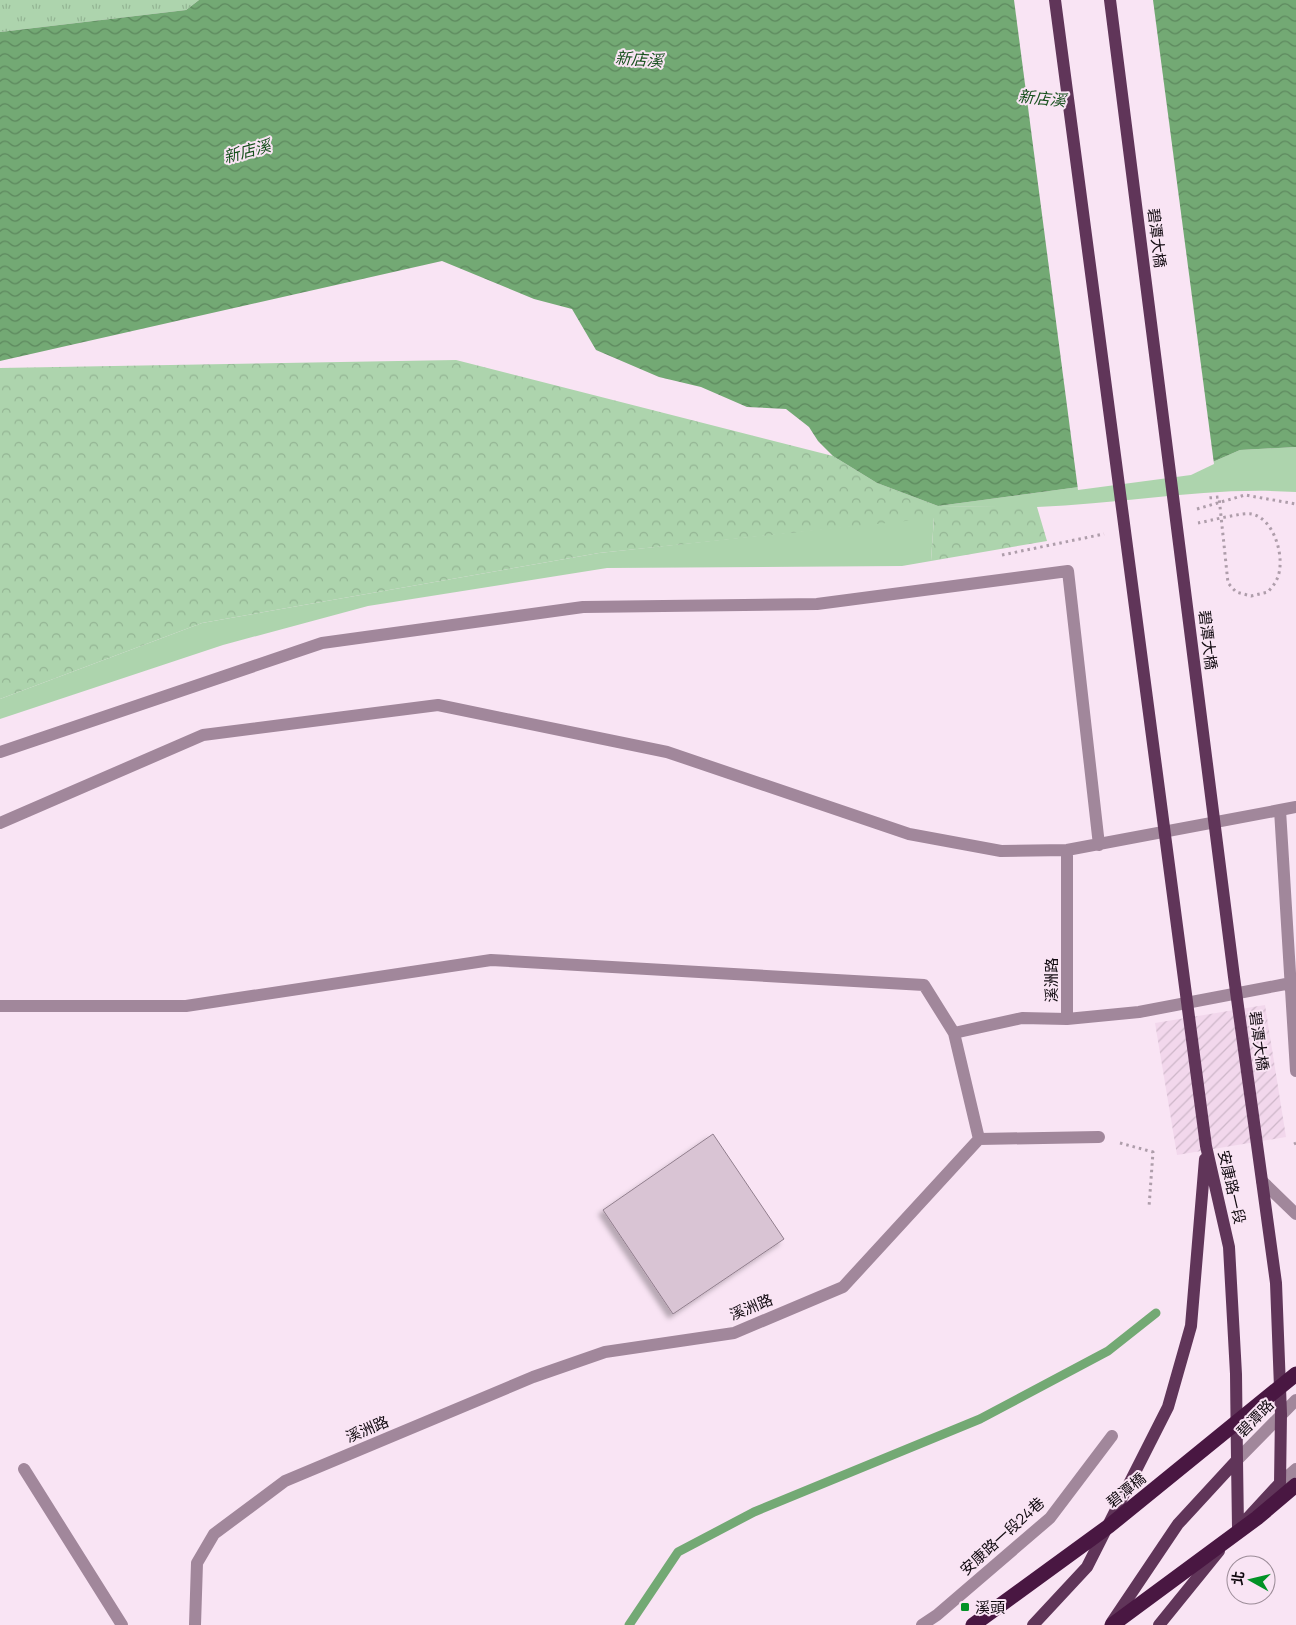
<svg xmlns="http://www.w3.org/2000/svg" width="1296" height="1625" font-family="Manrope,'Noto Sans TC',sans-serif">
<defs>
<pattern id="industrial-furrows" width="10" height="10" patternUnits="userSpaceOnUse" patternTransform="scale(1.25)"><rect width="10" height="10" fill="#f2d7ec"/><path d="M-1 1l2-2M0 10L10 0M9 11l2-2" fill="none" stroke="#ceb7c9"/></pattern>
<pattern id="forest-crowns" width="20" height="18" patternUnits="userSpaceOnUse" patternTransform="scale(1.25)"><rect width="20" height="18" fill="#add4ad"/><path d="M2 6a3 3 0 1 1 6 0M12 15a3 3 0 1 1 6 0" fill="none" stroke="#94b594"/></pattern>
<pattern id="park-tufts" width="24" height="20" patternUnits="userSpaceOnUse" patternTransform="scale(1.25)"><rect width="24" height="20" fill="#add4ad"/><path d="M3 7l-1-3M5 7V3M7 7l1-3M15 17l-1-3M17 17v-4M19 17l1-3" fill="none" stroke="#94b594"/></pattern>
<pattern id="water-waves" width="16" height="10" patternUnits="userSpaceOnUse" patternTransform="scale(1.25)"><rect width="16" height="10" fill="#73a974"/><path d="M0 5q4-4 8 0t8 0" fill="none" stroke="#5d885e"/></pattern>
<filter id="shadow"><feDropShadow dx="-4.5" dy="4.5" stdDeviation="2.5" flood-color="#0004"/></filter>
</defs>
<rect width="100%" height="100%" fill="#f9e4f4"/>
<path fill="url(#industrial-furrows)" d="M1265 1005 1286 1137 1177 1155 1155 1023Z"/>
<path fill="#add4ad" d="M1296 447V492C1209 486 1124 504 1037 507 1004 508 971 506 938 506L1190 472 1240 450Z
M934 517 931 561 902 566 607 568 368 606 223 645 0 719V699L202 623 599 553Z"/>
<path fill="url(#forest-crowns)" d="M456 360 833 456 877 483 938 506 1037 507 1047 541 931 561 934 518 599 553 202 623 0 699V368Z"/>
<path fill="url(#park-tufts)" d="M0 0H199L186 10 0 32Z"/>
<path fill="url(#water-waves)" d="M199 0H1296V447L1240 450 1190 472 938 506 877 483 833 456 818 441 809 427 786 409 747 407 701 387 659 377 596 350 572 309 534 299 442 261 0 361V32L186 10Z"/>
<path fill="#f9e4f4" d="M1014 0H1153L1214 464 1191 475 1078 490Z"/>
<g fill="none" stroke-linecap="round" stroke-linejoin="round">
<path stroke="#73a974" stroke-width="9" d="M629 1625 678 1552 754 1512 980 1419 1108 1351 1156 1313"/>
</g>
<path fill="#d9c4d4" stroke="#917e8d" filter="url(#shadow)" d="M713 1134 784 1239 673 1314 603 1210Z"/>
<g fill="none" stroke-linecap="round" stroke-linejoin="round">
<path stroke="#ae9daa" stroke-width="3" stroke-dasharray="2.5 4" stroke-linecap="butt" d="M1197 509 1245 495 1296 504
M1198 523C1209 521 1243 512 1252 514 1275 519 1286 560 1277 579 1275 584 1271 588 1268 592L1251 596 1236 592 1228 583 1219 497 1208 498
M1002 555 1104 534
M1120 1143 1153 1152 1149 1207
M1294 1144 1296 1143"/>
<path stroke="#a1879b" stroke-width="12" d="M0 752 322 643 583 607 817 604 1068 571 1099 845
M1280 810 1296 807
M0 823 203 735 438 705 667 752 909 834 1001 851 1067 850 1280 810 1296 1071
M0 1006H186L491 960 924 985 954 1033
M1067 1019 1139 1012 1291 983
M979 1139 1099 1137
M1262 1181 1296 1214
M1237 1460 1296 1400
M24 1469 122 1625
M1280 1483 1296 1469
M195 1625 197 1563 214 1534 285 1481 533 1377 605 1352 734 1333 843 1287 979 1139 954 1033 1022 1018 1067 1019V850
M922 1625 937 1615 1050 1518 1112 1436"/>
<path stroke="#603559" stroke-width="12" d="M1055 0 1206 1146 1229 1247 1236 1374 1237 1460 1178 1524 1112 1622
M1110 0 1234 977 1276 1283 1281 1414 1280 1483 1244 1522
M1237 1460 1238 1528
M1033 1625 1087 1567 1168 1407 1191 1326 1205 1159
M1159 1625 1219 1551"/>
<path stroke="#491742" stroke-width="15" d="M973 1625 1109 1526 1296 1374
M1112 1625 1257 1518 1296 1485"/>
</g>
<rect fill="#029226" stroke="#f9e4f4" stroke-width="2" x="960" y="1602" width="10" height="10" rx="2.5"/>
<g text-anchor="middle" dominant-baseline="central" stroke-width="4" stroke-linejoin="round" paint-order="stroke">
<g font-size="15" fill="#10090f" stroke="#f9e4f4">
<text transform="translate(1157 238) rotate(83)">碧潭大橋</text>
<text transform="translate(1208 640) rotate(83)">碧潭大橋</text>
<text transform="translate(1051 980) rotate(-90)">溪洲路</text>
<text transform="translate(1259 1041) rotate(82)">碧潭大橋</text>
<text transform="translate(1232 1187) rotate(77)">安康路一段</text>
<text transform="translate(751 1307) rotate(-22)">溪洲路</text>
<text transform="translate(1255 1418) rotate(-46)">碧潭路</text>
<text transform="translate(367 1429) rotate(-23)">溪洲路</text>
<text transform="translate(1126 1490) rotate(-39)">碧潭橋</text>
<text transform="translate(1002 1536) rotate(-42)">安康路一段24巷</text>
</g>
<g font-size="15" fill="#10090f" stroke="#f9e4f4" text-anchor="start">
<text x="975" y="1607">溪頭</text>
</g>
<g font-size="16" font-style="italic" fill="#17501d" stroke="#f9e4f4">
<text transform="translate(639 59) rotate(4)">新店溪</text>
<text transform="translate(1042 98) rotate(6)">新店溪</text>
<text transform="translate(247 151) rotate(-15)">新店溪</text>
</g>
</g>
<g transform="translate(1251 1580) rotate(278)"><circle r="24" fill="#f9e4f4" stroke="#9c8c98"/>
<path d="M0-4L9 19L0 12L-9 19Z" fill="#029226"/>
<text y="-8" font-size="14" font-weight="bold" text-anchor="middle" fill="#10090f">北</text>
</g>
</svg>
